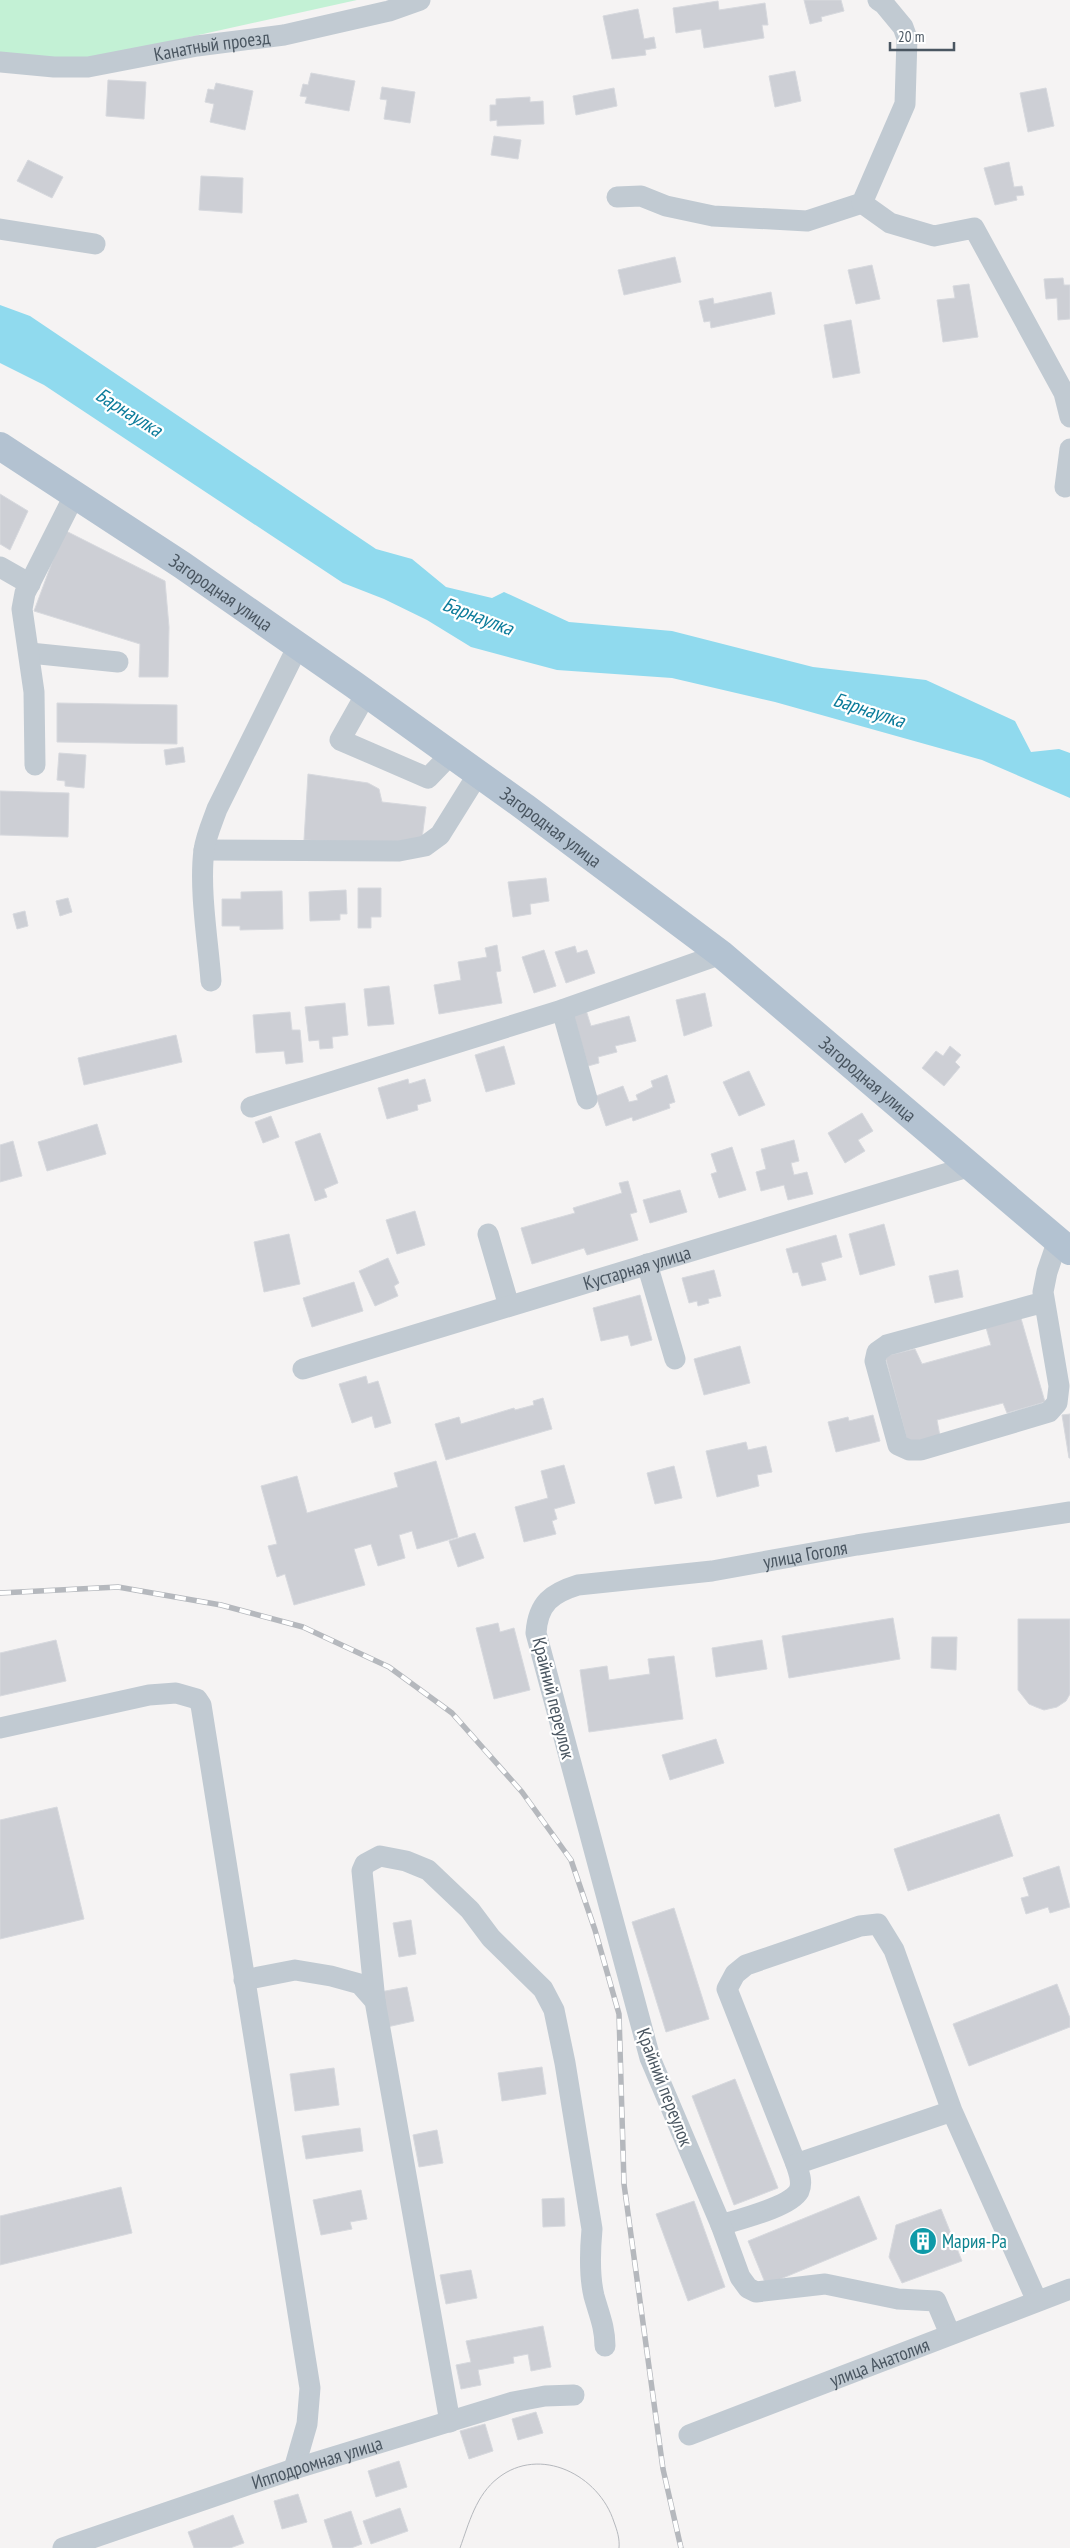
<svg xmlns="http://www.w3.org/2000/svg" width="1070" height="2548" font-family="'PT Sans Narrow',sans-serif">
<rect width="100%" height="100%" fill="#f5f3f3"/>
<path fill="#c3f1d5" d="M0 0H357L86 60 0 54Z"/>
<path fill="#90daee" d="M0 305 30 316 376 549 412 559 446 587 492 598 504 592 569 622 672 631 813 667 926 680 1015 721 1031 752 1059 749 1070 753V798L982 760 775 702 672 678 557 670 471 647 427 620 384 599 343 583 44 385 0 363Z"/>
<path fill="#cdcfd5" stroke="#d7d9de" d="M804 0H841L844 11 821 17 822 21 810 24Z
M718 1 719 10 765 3 768 25H762L764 38 704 48 701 29 676 33 673 8Z
M638 9 644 39 654 37 656 48 645 50 646 55 612 59 603 16Z
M795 71 801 101 775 107 769 76Z
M311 73 355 81 349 111 305 103 307 97 300 96 303 84 308 85Z
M108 80 146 82 144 119 106 116Z
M216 83 253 91 245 130 210 122 214 104 205 102 208 89 214 90Z
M382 87 415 92 410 123 384 119 387 100 380 99Z
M614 88 617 106 576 115 573 96Z
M1046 88 1054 126 1028 132 1020 93Z
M530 97V102L543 101 544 124 497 126V120L490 121V105H496V99Z
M494 136 521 140 518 159 491 155Z
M28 160 63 177 52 198 17 181Z
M1009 162 1014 187 1022 186 1024 195 1016 196 1017 200 995 205 984 168Z
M201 176 243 178 242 213 199 210Z
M675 257 681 282 624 295 618 270Z
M872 265 880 299 856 304 848 270Z
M1063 278 1064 285H1070V319L1058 320 1057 298 1046 299 1044 279Z
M969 284 978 337 943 342 937 300 955 298 953 286Z
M771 292 775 314 711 328 710 321 704 322 699 301 713 298 714 304Z
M851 320 860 373 833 378 824 325Z
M0 494 28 511 10 550 0 544Z
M64 530 165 581 169 627 168 677H139L140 644 34 611Z
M57 703 177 705V744L57 742Z
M183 747 185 762 166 765 164 750Z
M59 753 86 755 84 788 65 786V781L57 780Z
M308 774 368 783 379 789 382 802 426 807 422 839 377 844 304 840Z
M0 791 69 793 68 837 0 835Z
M546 878 549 901 530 904 531 914 513 917 508 882Z
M358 888H381V917H371V928H358Z
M346 890 347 914H340V920L310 921 309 892Z
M282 891 283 929 240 930V926H222V899H241V892Z
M68 898 72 912 60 916 56 901Z
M25 911 28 926 17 929 13 914Z
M497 945 501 971 496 972 502 1003 439 1014 434 985 461 980 458 962 487 957 485 948Z
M575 946 577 953 587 950 595 973 566 983 555 952Z
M544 950 556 986 534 993 522 957Z
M389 986 394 1024 368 1026 364 989Z
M705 993 712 1026 684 1036 676 1000Z
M345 1003 348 1035 332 1037 333 1048 320 1049 319 1040 309 1041 305 1007Z
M586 1010 591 1026 629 1016 636 1041 615 1046 617 1052 598 1057 599 1063 588 1066 573 1014Z
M290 1012 292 1030H300L303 1062 286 1064 284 1051 256 1053 253 1015Z
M176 1035 182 1062 84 1085 78 1058Z
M504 1046 515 1084 486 1092 475 1055Z
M950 1046 961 1055 955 1062 960 1067 944 1086 922 1068 936 1051 943 1056Z
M749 1071 765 1105 739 1116 723 1082Z
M667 1075 675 1102 669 1104 670 1108 633 1121 632 1117 606 1126 596 1096 623 1086 629 1102 638 1100 636 1095 653 1087 651 1081Z
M408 1079 409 1084 425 1079 431 1101 417 1105 418 1110 387 1119 378 1088Z
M862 1113 873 1131 858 1140 865 1151 845 1163 828 1133Z
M271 1116 279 1137 263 1143 255 1122Z
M97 1124 106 1154 47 1171 38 1142Z
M320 1133 338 1183 324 1189 327 1197 315 1201 295 1142Z
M794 1140 799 1161 791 1163 794 1175 807 1172 813 1194 788 1200 784 1185 761 1191 756 1172 766 1169 761 1149Z
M13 1141 22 1176 0 1182V1145Z
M732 1147 746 1190 719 1198 711 1174 717 1172 711 1154Z
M628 1181 637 1212 630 1214 638 1240 587 1255 584 1248 532 1264 521 1228 575 1213 573 1208 622 1193 619 1183Z
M680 1190 687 1212 650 1223 643 1200Z
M415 1211 425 1245 397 1254 386 1220Z
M884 1224 895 1265 860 1275 849 1234Z
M289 1234 300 1284 264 1292 254 1242Z
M836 1235 842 1257 821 1263 826 1280 802 1286 798 1272 793 1273 786 1249Z
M388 1258 399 1283 394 1286 398 1296 375 1306 359 1271Z
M714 1270 721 1296 708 1299 709 1303 698 1306 697 1301 689 1303 682 1278Z
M958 1270 963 1297 935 1303 929 1276Z
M354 1282 363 1311 312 1327 303 1298Z
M640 1295 652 1340 631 1346 628 1335 601 1341 593 1308Z
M1020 1315 1045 1402 1007 1413 1003 1403 937 1420 940 1436 908 1444 885 1356 915 1349 922 1364 991 1345 985 1324Z
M740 1346 750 1383 704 1395 694 1359Z
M366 1376 368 1384 378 1381 391 1423 375 1428 372 1416 352 1423 339 1384Z
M543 1398 552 1429 446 1460 435 1424 459 1417 461 1424 514 1408 515 1410 534 1405 533 1401Z
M1070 1414V1458H1069L1062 1415Z
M873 1415 880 1441 836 1452 828 1422 848 1417 849 1421Z
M746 1442 748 1450 766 1446 772 1472 757 1475 759 1486 717 1497 706 1451Z
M436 1461 458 1537 417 1549 412 1531 399 1535 405 1558 378 1566 371 1544 354 1549 365 1585 294 1605 285 1574 277 1577 268 1546 277 1544 261 1486 297 1476 307 1513 398 1487 394 1473Z
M564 1465 575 1503 554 1509 557 1519 552 1521 556 1534 524 1542 515 1507 548 1498 541 1471Z
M674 1466 682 1498 655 1504 647 1473Z
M475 1533 484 1558 458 1567 449 1541Z
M893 1618 900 1659 789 1678 782 1636Z
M1018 1619H1070V1694L1066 1701 1057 1707 1044 1710 1036 1707 1029 1704 1018 1690Z
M498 1623 500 1632 514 1628 530 1690 494 1699 476 1628Z
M932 1637H957L956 1670 931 1668Z
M56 1640 66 1681 0 1696V1653Z
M762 1640 767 1669 716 1677 712 1648Z
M674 1656 683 1719 589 1732 580 1670 607 1666 609 1680 650 1674 648 1659Z
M716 1739 724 1763 670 1780 662 1755Z
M57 1807 84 1919 0 1939V1820Z
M999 1814 1013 1856 908 1891 894 1849Z
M1059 1866 1070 1907 1050 1913 1048 1907 1026 1914 1021 1898 1029 1896 1023 1878Z
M674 1908 709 2019 666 2032 632 1922Z
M411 1920 416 1954 399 1957 393 1923Z
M1057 1984 1070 2018V2027L969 2066 953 2024Z
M407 1987 414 2021 387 2027 380 1992Z
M542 2067 546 2094 502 2101 498 2073Z
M334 2068 339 2105 295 2111 290 2074Z
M735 2079 778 2188 734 2205 692 2096Z
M360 2128 363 2151 306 2159 302 2136Z
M437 2130 443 2163 419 2167 413 2135Z
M121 2187 132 2233 0 2265V2216Z
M361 2190 367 2219 350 2222 352 2229 321 2235 313 2200Z
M859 2196 877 2239 766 2285 748 2241Z
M564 2198 565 2226 543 2227 542 2199Z
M694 2201 725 2287 688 2301 656 2214Z
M941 2209 962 2261 902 2283 889 2257 896 2225Z
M471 2270 477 2298 446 2304 440 2275Z
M543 2326 551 2367 531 2371 528 2354 513 2357 514 2363 478 2370 481 2385 461 2389 456 2365 471 2362 466 2341Z
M536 2412 543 2433 518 2440 512 2419Z
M485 2424 493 2451 469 2459 460 2431Z
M399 2461 407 2487 376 2497 368 2471Z
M298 2494 307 2522 282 2529 274 2501Z
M400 2508 408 2531 371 2544 363 2521Z
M351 2511 362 2544 351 2548H333L324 2520Z
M233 2515 244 2543 230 2548H194L188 2532Z"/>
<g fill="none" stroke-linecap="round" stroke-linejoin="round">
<g stroke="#c1cad2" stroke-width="21">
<path id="s1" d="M0 62 54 67H88L197 46 284 35 389 11 420 0"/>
<path d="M617 197 641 196 666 206 713 216 807 221 862 203 905 104 907 38 903 27 884 4 878 0"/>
<path d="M862 203 890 223 934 236 974 228 1064 393 1070 417"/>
<path d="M0 229 95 244"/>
<path d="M1065 487 1070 449"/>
<path d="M0 567 30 584"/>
<path d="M30 653 118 662"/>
<path d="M366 694 340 740 428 778 451 754"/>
<path d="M35 765 34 692 22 609 25 593 75 494"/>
<path d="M204 850 399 851 425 846 440 835 478 774"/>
<path d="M211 981C208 941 199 889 204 850 206 836 212 823 217 809L298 646"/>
<path d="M562 1010 587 1099"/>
<path d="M251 1107 562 1010 721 954"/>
<path d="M488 1234 509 1306"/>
<path d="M647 1264 675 1359"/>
<path d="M1044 1302 887 1345 877 1352 875 1361 898 1445 909 1450H921L1049 1412 1057 1403 1059 1386 1043 1292 1047 1272 1058 1240"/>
<path id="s2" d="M303 1369 971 1166"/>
<path d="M0 1728 149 1695 176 1693 197 1699 201 1705 310 2388 307 2424 294 2469"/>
<path d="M244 1980 295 1970 331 1976 360 1984 375 2001 450 2422"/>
<path d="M375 2001 362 1871 365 1864 380 1856 406 1861 428 1870 470 1910 491 1938 543 1989 554 2010 565 2063 592 2229C590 2251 589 2275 594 2296 599 2314 605 2327 605 2346"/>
<path d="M952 2111 796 2164 727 1989 735 1974 746 1965 860 1926 878 1924 894 1950 952 2111 1037 2301"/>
<path d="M721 2225C740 2219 790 2207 799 2191 803 2182 799 2173 796 2164"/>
<path id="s3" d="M950 2334 936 2301 898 2299 825 2284 756 2292 748 2288 740 2277 721 2225 650 2058 536 1633C538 1603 552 1593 578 1585L712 1571 857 1545 1070 1512"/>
<path id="s4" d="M689 2435 1070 2289"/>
<path id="s5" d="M63 2548 294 2469 513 2402 545 2396 574 2395"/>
</g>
<path stroke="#b3c2d1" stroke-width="28" id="s6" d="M0 446 182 565 353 684 526 808 721 954 1070 1251"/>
<path stroke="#b5b8bd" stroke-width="1" d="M460 2548C469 2523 476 2495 498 2478 540 2445 599 2475 614 2522 617 2530 620 2539 619 2548"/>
<g stroke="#b5b8bd" stroke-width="5.5">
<path id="rail" d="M0 1593 118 1587 221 1605 303 1627 389 1667 452 1713 522 1792 571 1860 595 1930 619 2014 624 2184 663 2469 681 2548"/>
</g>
<use href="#rail" stroke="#fff" stroke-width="4" stroke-dasharray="11" stroke-linecap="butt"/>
</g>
<defs>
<g id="building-disc" transform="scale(1.4375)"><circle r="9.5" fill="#0f9aa8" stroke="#fff"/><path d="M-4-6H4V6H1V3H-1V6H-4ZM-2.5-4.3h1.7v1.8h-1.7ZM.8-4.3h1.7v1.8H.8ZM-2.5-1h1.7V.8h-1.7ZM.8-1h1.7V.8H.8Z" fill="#fff"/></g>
</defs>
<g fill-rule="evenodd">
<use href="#building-disc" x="923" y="2241"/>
</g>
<g text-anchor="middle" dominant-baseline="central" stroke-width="4.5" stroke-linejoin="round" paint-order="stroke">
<g font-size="19" fill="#4a5661" stroke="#fff">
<text stroke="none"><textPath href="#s1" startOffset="214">Канатный проезд</textPath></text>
<text stroke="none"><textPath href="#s6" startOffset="265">Загородная улица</textPath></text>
<text stroke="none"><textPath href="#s6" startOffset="670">Загородная улица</textPath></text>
<text stroke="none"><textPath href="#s6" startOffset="1075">Загородная улица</textPath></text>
<text stroke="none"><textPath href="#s2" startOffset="349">Кустарная улица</textPath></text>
<text stroke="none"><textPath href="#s3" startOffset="1216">улица Гоголя</textPath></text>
<text transform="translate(554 1698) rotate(76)">Крайний переулок</text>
<text transform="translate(665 2087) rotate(69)">Крайний переулок</text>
<text stroke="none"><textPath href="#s4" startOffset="204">улица Анатолия</textPath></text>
<text stroke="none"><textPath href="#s5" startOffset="268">Ипподромная улица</textPath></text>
</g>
<g font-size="19" fill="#0d838f" stroke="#fff" text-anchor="start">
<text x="942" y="2241">Мария-Ра</text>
</g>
<g font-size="20" font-style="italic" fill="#0c7c9b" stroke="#fff">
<text transform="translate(129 412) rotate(32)">Барнаулка</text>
<text transform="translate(478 616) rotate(21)">Барнаулка</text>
<text transform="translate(869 710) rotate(18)">Барнаулка</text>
</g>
</g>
<path d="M890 42v8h64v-8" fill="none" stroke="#4a5661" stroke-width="2.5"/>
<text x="898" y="42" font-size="15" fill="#4a5661" stroke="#ffffff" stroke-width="4" paint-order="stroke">20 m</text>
</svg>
